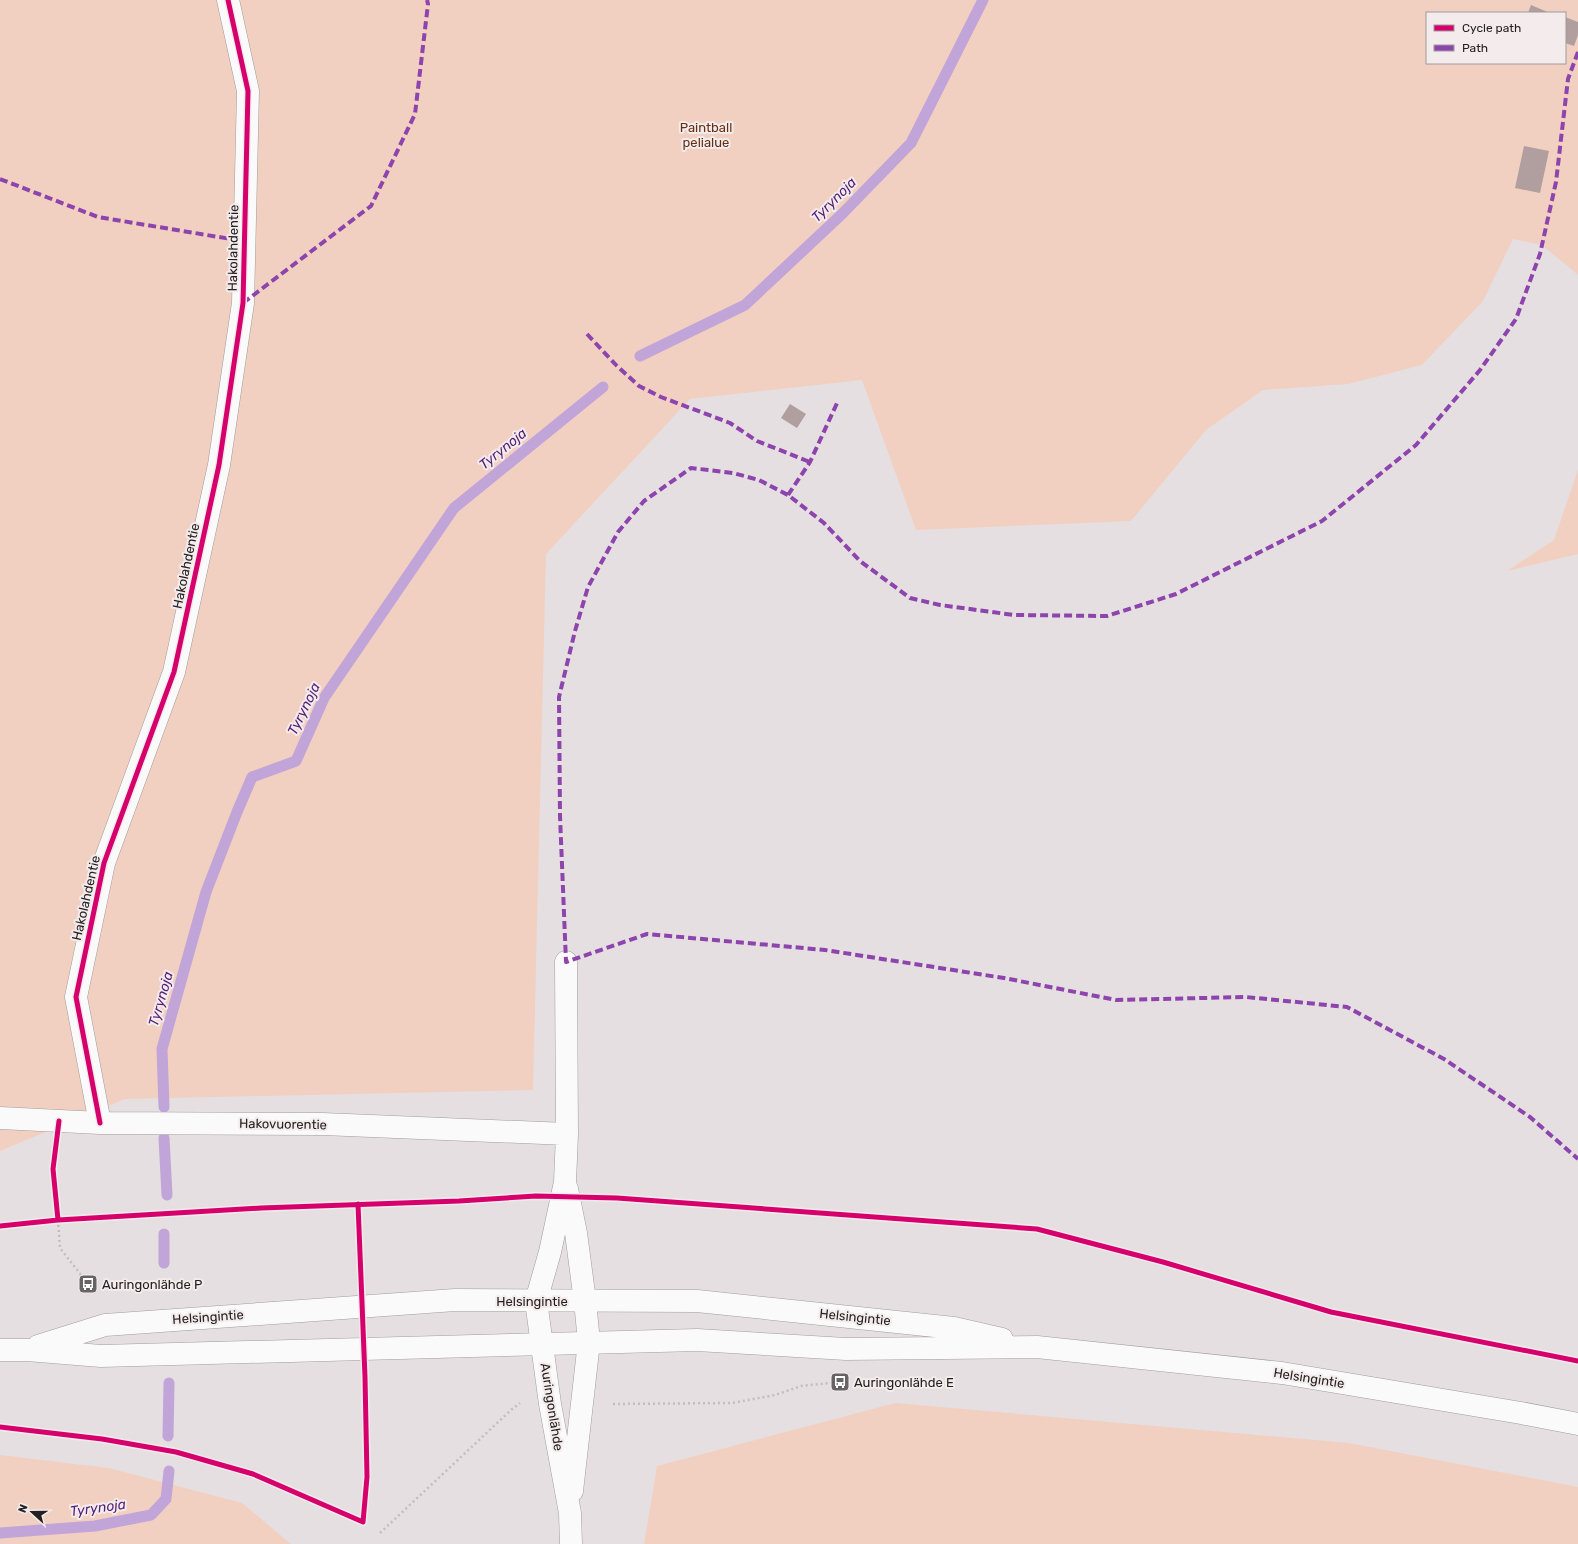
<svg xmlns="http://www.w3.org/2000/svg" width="1578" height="1544" font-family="Rubik,sans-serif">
<rect width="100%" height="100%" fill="#e5dfe1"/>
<path fill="#f1d0c1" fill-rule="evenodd" d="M0 0H1578V275L1542 245 1513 239 1483 301 1422 365 1348 384 1263 390 1206 430 1131 521 916 530 862 380 690 399 546 554 533 1090 125 1099 0 1151ZM1427 13H1565V63H1427Z
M1578 470V554L1507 571 1554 540Z
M895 1403 1349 1443 1578 1487V1544H644L657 1466Z
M0 1455 109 1468 242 1503 291 1544H0Z"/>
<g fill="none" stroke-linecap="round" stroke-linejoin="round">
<path stroke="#c1a4d8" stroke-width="11" d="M640 356 745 305 842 214 911 143 983 0
M164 1107 162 1049 206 892 237 812 252 777 296 761 324 698 454 508 603 387
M164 1138 167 1195
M164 1263V1234
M168 1436 169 1383
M0 1533 95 1526 151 1515 166 1499 169 1471"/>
</g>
<path fill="#b19e9e" d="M1531 5 1550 13H1528Z
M1565 17 1578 22V35L1574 46 1565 43Z
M1524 146 1549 151 1540 193 1515 188Z
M790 404 806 414 797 428 781 418Z"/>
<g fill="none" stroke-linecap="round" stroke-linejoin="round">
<g stroke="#a09c9d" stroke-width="23">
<path id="minor" d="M0 1118 100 1123 323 1124 567 1134
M100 1123 76 997 104 863 174 672 219 465 243 303 248 91 228 0
M567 1189 576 1233 585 1301
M536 1301 550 1252 565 1182 567 1134 566 962"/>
</g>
<g stroke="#a09c9d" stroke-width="23">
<path id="tertiary" d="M536 1301 550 1404 570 1513 571 1544
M572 1491 589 1342 585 1301"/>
</g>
<g stroke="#a09c9d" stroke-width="23">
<path id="secondary" d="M38 1346 105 1325 455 1300 697 1301 954 1328 1002 1339
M0 1350H27L101 1356 697 1340 846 1349 1037 1347 1282 1373 1521 1413 1578 1424"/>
</g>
<path stroke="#c0bebf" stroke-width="2.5" stroke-dasharray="2 3" stroke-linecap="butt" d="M58 1220 60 1248 88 1284
M613 1404 732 1403 775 1395 801 1386 840 1382
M380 1533 511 1410 520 1403"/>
<use href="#minor" stroke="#fbfafa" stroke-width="22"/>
<use href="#tertiary" stroke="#fbfafa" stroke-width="22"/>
<use href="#secondary" stroke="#fbfafa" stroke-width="22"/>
<path stroke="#8e44ad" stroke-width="4" stroke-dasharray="8 4" stroke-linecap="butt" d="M1578 52 1568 79 1556 182 1540 254 1516 319 1480 370 1416 445 1322 521 1176 594 1107 616 1014 615 940 605 910 598 860 561 824 523 788 495 759 480 733 473 691 468 644 501 618 532 588 587 575 631 559 697 560 816 566 962 647 934 825 950 1004 978 1116 1000 1246 997 1347 1007 1444 1059 1530 1117 1578 1159
M0 179 98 217 243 241
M243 303 371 206 415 114 428 4 427 0
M587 334 617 366 639 386 661 397 730 423 757 441 810 462
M788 495 810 462 838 401"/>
<g stroke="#f4ebed" stroke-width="8">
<path id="cycleway" d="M100 1123 76 997 104 863 174 672 219 465 243 303 248 91 228 0
M58 1220 53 1169 59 1121
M0 1226 58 1220 261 1208 459 1201 536 1196 617 1198 1037 1229 1163 1262 1331 1312 1578 1361
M0 1427 102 1439 176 1452 253 1474 363 1522 367 1477 365 1377 358 1204"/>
</g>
<use href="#cycleway" stroke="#d6006c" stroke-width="5"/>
</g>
<defs>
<g id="bus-square" transform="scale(1)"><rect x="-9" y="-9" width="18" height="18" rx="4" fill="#686465" stroke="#f4ebed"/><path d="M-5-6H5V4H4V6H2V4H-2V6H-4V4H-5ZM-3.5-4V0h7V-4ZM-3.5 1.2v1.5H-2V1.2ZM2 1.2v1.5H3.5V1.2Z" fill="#fff"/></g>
</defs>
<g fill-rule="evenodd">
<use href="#bus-square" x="88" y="1284"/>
<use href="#bus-square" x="840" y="1382"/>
</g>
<g text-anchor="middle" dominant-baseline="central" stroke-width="4" stroke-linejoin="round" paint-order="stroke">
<g font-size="13" fill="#643011" stroke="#f4ebed">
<text x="706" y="127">Paintball<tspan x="706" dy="15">pelialue</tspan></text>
</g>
<g font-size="13" fill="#252122" stroke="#f4ebed">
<text transform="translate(233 248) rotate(-89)">Hakolahdentie</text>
<text transform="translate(186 566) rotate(-78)">Hakolahdentie</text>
<text transform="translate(86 898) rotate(-77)">Hakolahdentie</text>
<text transform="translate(283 1124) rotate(1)">Hakovuorentie</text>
<text x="532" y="1301">Helsingintie</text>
<text transform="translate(208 1317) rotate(-4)">Helsingintie</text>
<text transform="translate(855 1317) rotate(6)">Helsingintie</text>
<text transform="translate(1309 1378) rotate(9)">Helsingintie</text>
<text transform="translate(552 1407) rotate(81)">Auringonlähde</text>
</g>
<g font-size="13" fill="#252122" stroke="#f4ebed" text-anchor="start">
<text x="102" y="1284">Auringonlähde P</text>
<text x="854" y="1382">Auringonlähde E</text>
</g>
<g font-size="14" font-style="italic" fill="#521e76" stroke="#f4ebed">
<text transform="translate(834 200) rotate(-45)">Tyrynoja</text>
<text transform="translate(503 449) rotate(-39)">Tyrynoja</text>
<text transform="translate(304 709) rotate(-64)">Tyrynoja</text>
<text transform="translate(161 999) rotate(-74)">Tyrynoja</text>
<text transform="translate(98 1508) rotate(-8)">Tyrynoja</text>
</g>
</g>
<rect x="1426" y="12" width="140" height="52" fill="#f4ebed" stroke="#a19a9c"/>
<rect x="1434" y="25" width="20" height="6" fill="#d6006c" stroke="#a19a9c"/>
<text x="1462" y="32" font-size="12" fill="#252122">Cycle path</text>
<rect x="1434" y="45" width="20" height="6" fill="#8e44ad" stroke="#a19a9c"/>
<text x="1462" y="52" font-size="12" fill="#252122">Path</text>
<g transform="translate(32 1512) rotate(291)" stroke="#f4ebed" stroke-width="3" paint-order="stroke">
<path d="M0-3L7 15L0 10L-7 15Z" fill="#252122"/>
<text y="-6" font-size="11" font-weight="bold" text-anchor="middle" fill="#252122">N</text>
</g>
</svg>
